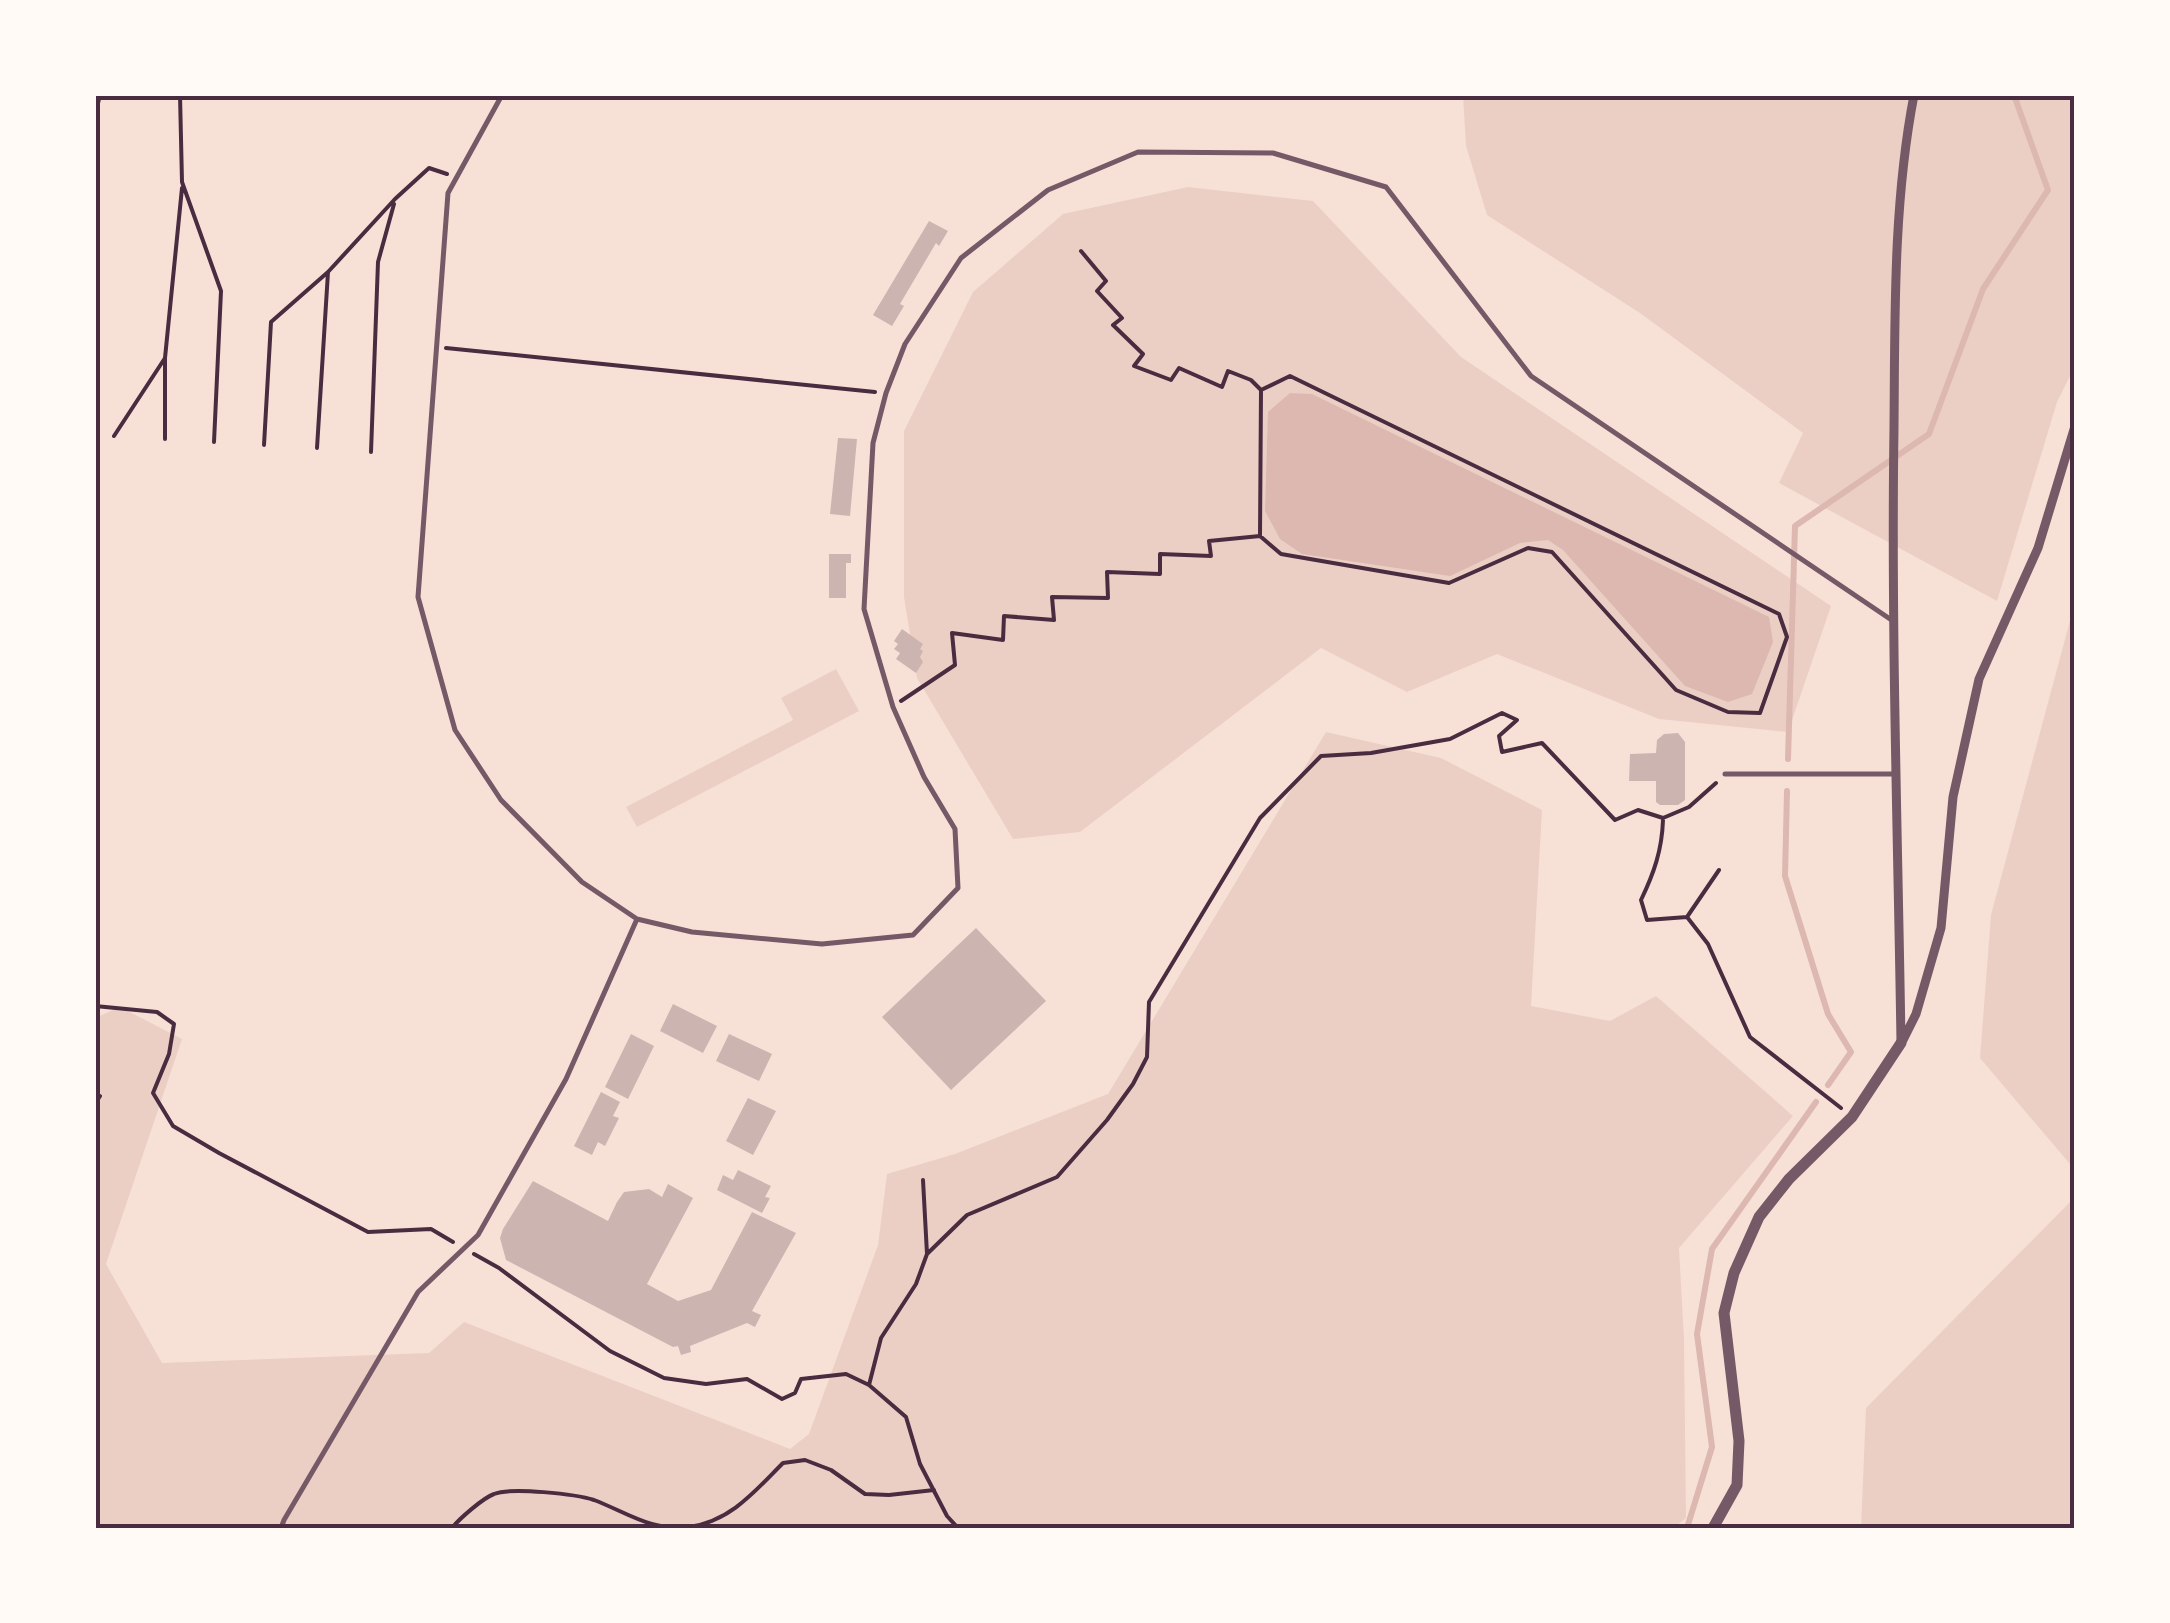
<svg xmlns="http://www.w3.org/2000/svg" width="2170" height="1623" font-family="Barlow,sans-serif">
<rect width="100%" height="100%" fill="#f7e1d7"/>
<path fill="#ebcfc5" d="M1463 95H2075V366L2057 402 1997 601 1779 483 1803 433 1640 313 1487 215 1466 146Z
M1188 187 1313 201 1461 357 1831 606 1788 732 1659 719 1497 654 1407 692 1321 648 1080 832 1013 839 917 678 904 597V431L973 292 1063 214Z
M2075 602V1170L1980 1058 1991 915Z
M836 669 859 711 637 827 626 807 793 720 781 698Z
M1326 732 1441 758 1542 810 1531 1006 1610 1021 1656 996 1793 1116 1679 1248 1684 1340 1686 1518 1673 1528H95V1018L120 1007 182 1039 106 1264 162 1363 429 1353 464 1322 790 1449 809 1434 878 1245 887 1174 955 1154 1108 1094Z
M2075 1197V1528H1861L1866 1408Z"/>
<path fill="#dcb8b0" d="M1290 393 1312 394 1769 617 1773 642 1752 694 1728 702 1685 686 1563 550 1548 540 1520 543 1450 576 1302 554 1280 539 1265 511 1268 412Z"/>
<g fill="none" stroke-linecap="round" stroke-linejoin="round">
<path stroke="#dcb8b0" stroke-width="6" d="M1788 759 1795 526 1929 434 1983 289 2048 190 2014 95
M1787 791 1785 876 1828 1014 1851 1052 1828 1085
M1687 1528 1712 1447 1697 1334 1712 1249 1816 1102"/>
</g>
<path fill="#ccb4b1" d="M929 221 948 231 939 246 936 243 900 304 904 306 892 326 873 315Z
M838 438 857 439 850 516 830 514Z
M829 554H851V563H846V598H829Z
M902 629 923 644 920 649 923 651 920 657 923 662 916 673 896 659 900 653 894 649 898 644 894 641Z
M1678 733 1685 742V800L1678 805H1660L1656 802V781H1629L1630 754 1656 753 1657 740 1664 734Z
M976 928 1046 1001 951 1090 882 1017Z
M673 1004 717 1026 703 1053 660 1031Z
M631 1034 654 1046 628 1099 605 1087Z
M729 1034 772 1054 759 1081 716 1061Z
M601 1092 620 1102 613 1116 619 1118 605 1146 598 1142 592 1155 574 1146Z
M748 1098 776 1111 753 1155 726 1141Z
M738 1170 771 1186 765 1197 770 1198 762 1213 717 1190 723 1175 733 1180Z
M533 1181 608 1221 617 1202 624 1192 649 1189 662 1197 668 1184 693 1198 647 1284 678 1301 711 1290 752 1212 796 1233 752 1311 761 1315 755 1327 747 1323 690 1346 691 1352 681 1355 678 1346 673 1347 506 1260 500 1238 503 1229Z"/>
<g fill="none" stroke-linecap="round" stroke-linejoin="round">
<path stroke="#4a2c40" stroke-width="4" d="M180 95 182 182 221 291 214 442
M1081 251 1106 281 1097 291 1122 318 1113 325 1143 354 1134 366 1171 380 1179 368 1222 387 1228 371 1251 380 1261 390
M446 348 875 392
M114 436 165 358
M165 439V358L182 188
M264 445 271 322 328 272 395 199 429 168 447 174
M317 448 328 272
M371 452 378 262 394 204
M901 701 955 665 952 633 1003 640 1004 616 1054 620 1052 597 1108 598 1107 572 1160 574V554L1211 556 1209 541 1260 536 1281 554 1449 583 1528 548 1552 552 1676 690 1728 712 1760 713 1787 637 1779 614 1290 376 1261 390 1260 536
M1663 820C1662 850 1654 873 1641 900L1647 920 1687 917
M1719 870 1687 917 1708 944 1750 1037 1841 1108
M95 1006 157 1012 174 1024 169 1054 153 1093 173 1126 219 1153 368 1232 431 1229 453 1242
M95 1094 100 1096 95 1104
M923 1180 927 1254 916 1284 881 1338 869 1385 906 1417 920 1464 947 1516 958 1528
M474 1254 499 1268 610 1351 664 1378 706 1384 747 1379 782 1399 795 1393 801 1379 846 1374 869 1385
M927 1254 967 1215 1057 1177 1107 1120 1133 1084 1147 1057 1149 1002 1260 818 1321 756 1371 753 1450 739 1502 713 1517 720 1499 736 1502 752 1542 743 1615 820 1638 810 1663 818 1689 807 1716 783
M452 1528C459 1519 483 1498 494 1494 511 1487 576 1494 594 1500 626 1512 652 1532 689 1527 731 1521 755 1491 783 1463L805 1460 831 1470 865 1494 889 1495 934 1490"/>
<path stroke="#755966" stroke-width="5" d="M502 95 448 193 418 597 455 730 501 800 582 882 637 919 692 932 822 944 913 935 958 888 955 829 924 777 893 707 864 609 873 443 886 393 905 344 961 258 1048 190 1138 152 1273 153 1386 187 1531 376 1893 621
M95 111 100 95
M1725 774H1894
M281 1528 284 1520 418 1292 478 1235 566 1079 637 919"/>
<path stroke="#755966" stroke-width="9" d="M1903 1040 1916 1014 1941 928 1953 797 1979 679 2038 548 2075 426
M1901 1043C1898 838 1891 633 1894 428 1895 317 1893 204 1914 95"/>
<path stroke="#755966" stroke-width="11" d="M1713 1528 1737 1485 1739 1441 1724 1313 1734 1273 1759 1217 1789 1179 1852 1117 1901 1043"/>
</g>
<rect width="2170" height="1623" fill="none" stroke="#fffaf5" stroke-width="195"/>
<rect x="98" y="98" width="1974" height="1428" fill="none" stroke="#4a2c40" stroke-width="4"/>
</svg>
